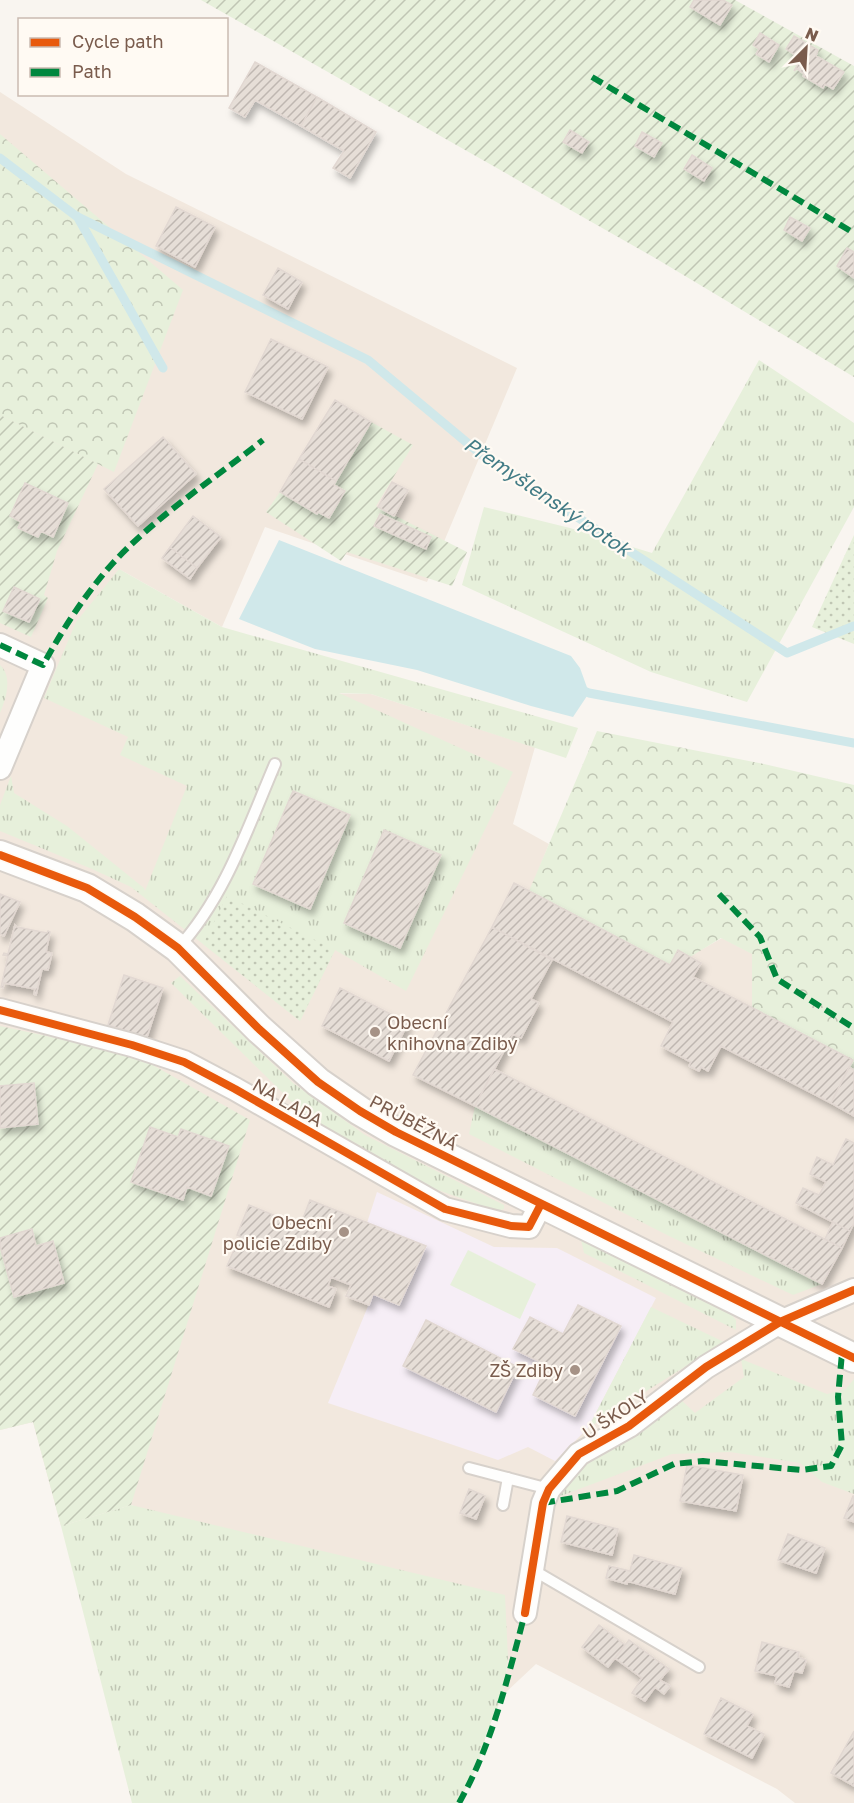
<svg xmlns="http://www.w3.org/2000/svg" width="854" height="1803" font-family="'Golos Text',sans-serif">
<defs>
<pattern id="grass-tufts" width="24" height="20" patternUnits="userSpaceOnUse" patternTransform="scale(1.5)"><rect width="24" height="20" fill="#e7f0db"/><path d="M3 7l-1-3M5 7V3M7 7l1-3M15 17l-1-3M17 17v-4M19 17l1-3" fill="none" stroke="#c0c6b4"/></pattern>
<pattern id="forest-crowns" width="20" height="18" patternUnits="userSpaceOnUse" patternTransform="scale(1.5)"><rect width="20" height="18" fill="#e7f0db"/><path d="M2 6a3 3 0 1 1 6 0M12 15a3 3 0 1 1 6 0" fill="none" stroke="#c0c6b4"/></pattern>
<pattern id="park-dots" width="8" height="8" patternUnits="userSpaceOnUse" patternTransform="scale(1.5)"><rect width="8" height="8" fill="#e7f0db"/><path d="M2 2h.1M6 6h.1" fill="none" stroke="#c0c6b4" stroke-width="1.8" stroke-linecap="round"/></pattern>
<pattern id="garden-furrows" width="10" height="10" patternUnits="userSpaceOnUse" patternTransform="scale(1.5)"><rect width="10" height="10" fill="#e7f0db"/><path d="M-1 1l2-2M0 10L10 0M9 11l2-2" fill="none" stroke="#c0c6b4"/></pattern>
<pattern id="building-hatch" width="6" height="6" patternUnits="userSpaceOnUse" patternTransform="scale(1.5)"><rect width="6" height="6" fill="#e6ded7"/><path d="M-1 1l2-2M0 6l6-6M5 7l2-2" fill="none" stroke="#bfb7b1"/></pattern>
<filter id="shadow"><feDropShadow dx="3.5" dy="6" stdDeviation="3" flood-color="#0004"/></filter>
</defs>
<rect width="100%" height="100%" fill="#f9f5f0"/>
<path fill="#f2e8de" d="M0 92 126 174 517 368 427 582 265 527 222 627 119 569 304 693 371 694 535 747 513 824 549 844 530 891 690 956 722 938 753 954 752 1008 854 1070V1803H795L777 1789 536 1664 503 1695 508 1658 131 1505 61 1526 33 1422 0 1430Z"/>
<path fill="#f6eef6" d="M377 1192 494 1247 557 1248 656 1298 588 1428 555 1461 528 1447 498 1460 328 1403 373 1294 399 1305 426 1246 367 1223Z"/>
<path fill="url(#grass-tufts)" d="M759 360 854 423V507L747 702 651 672 462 585 484 507 570 528 652 553Z
M119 569 222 627 578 728 566 758 371 694 339 693 513 772 406 991 335 950 300 1021 131 887 92 869 0 831V805L11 776 14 793 67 826 144 888 145 891 187 786 120 755 128 737 44 698 76 622Z
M0 665C13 677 6 699 0 713Z
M180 976 293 1083 365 1135 504 1205V1209L497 1211 435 1189 331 1132 291 1101 171 983Z
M475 1106 822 1284 793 1295 669 1236 469 1134Z
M581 1240 730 1313 736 1320V1330L584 1253Z
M651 1307 724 1342 588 1428Z
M741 1359 827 1394 846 1389 854 1379V1494L822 1482 800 1463 730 1452 672 1454 558 1497C570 1467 603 1457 628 1439 646 1426 662 1412 679 1398L695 1413 744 1377Z
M131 1505 505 1595 508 1658 503 1695 487 1732 478 1766 458 1803H132L61 1526Z"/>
<path fill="url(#forest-crowns)" d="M0 134 183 290 114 472 0 415Z
M597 731 764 764 854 785V1070L752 1008V954L721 938 690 957 678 950 670 965 529 891Z"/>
<path fill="url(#park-dots)" d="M854 535V644L812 627Z
M227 896 335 950 300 1021 203 944Z"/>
<path fill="url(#garden-furrows)" d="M201 0H735L854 66V377L655 258Z
M0 415 98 464 57 551 44 595 48 598 31 637 0 623Z
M371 422 413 445 376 506 467 552 452 586 347 552 341 561 266 512 280 492 316 514 318 512 329 518 345 491 334 485Z
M0 1026 135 1055 250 1120 131 1505 61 1526 33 1422 0 1430Z"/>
<path fill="#e7f0db" d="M468 1250 536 1284 520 1319 450 1285Z"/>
<path fill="#d0e8ea" d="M279 540 571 656 580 668 589 693 573 717 531 706 417 670 315 649 239 619Z"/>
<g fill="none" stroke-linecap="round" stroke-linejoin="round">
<path stroke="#d0e8ea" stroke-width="9" d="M0 158 76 216 368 360 483 456 787 653 854 626
M77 216 163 368
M580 689 589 693 854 743"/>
</g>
<path fill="url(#building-hatch)" stroke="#e2d8d2" stroke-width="1.5" filter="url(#shadow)" d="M694 0H723L732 5 720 25 690 7Z
M760 33 779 45 769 62 756 54 759 49 753 45Z
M794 36 818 50 816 56 844 72 833 89 825 84 823 88 803 76 804 74 797 69 794 71 801 59 786 49Z
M255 62 317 97 301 126 255 100 245 117 229 108Z
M317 97 376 132 350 178 333 168 344 151 301 126Z
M570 130 589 142 582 153 563 142Z
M642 132 662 143 654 157 635 146Z
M692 155 712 168 704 181 684 169Z
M176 207 215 227 195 267 156 246Z
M790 217 810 228 802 241 784 230Z
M847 248 854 252V278L837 266Z
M278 268 302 282 288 309 263 295Z
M271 339 328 367 302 419 245 392Z
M335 400 371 422 336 481 299 459Z
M163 437 196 474 138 526 104 489Z
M299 459 336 481 334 485 345 491 329 518 318 512 317 514 280 492Z
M392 482 408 490 394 516 378 507Z
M25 483 68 503 53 537 41 531 38 537 18 528 21 522 10 516Z
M380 514 431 537 426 549 374 526Z
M193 516 221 537 197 568 170 547Z
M170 547 197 568 190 579 162 558Z
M14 587 40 599 29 622 3 611Z
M293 791 350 815 310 909 253 884Z
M384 830 441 855 400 948 344 923Z
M514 883 670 965 678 950 701 963 693 977 853 1060 831 1103 721 1046 708 1071 701 1067 699 1071 689 1066 691 1062 661 1046 673 1022 492 927Z
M0 894 20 902 4 936 0 934Z
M15 925 17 927 47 933 48 931 50 932 46 952 52 953 48 970 42 969 36 995 34 994 35 989 4 983 3 988 1 987 8 956 3 955 4 953 8 954Z
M492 927 552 960 531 999 539 1003 521 1038 513 1034 475 1106 413 1075Z
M124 975 163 988 147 1037 108 1025Z
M340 988 408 1023 389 1061 322 1026Z
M849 1067 854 1070V1116L831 1103Z
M494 1069 842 1248 822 1284 475 1106Z
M34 1083 38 1124 0 1128V1086Z
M150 1127 178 1137 181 1129 229 1146 211 1196 187 1187 183 1200 131 1182Z
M846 1139 854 1143V1223L850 1231 796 1203 803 1188 819 1195 826 1182 810 1174 817 1157 833 1165Z
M310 1200 426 1246 399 1305 373 1294 369 1305 346 1296 351 1285 331 1277 328 1286 336 1289 329 1307 227 1266 240 1236 237 1235 249 1205 300 1226Z
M833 1222 850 1231 842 1248 825 1239Z
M32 1229 36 1246 53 1241 64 1283 14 1297 0 1246V1238Z
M578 1305 621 1326 575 1416 533 1395 547 1365 513 1349 530 1317 563 1334Z
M426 1320 518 1367 496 1412 403 1366Z
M687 1465 743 1475 736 1511 680 1501Z
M469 1489 485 1496 476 1519 460 1513Z
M853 1496H854V1522L844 1518Z
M567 1516 618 1529 612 1555 561 1542Z
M788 1534 825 1548 816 1573 778 1560Z
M634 1555 682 1568 675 1594 627 1581V1584L606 1578 609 1566 630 1571Z
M599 1625 625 1645 608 1667 582 1647Z
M629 1640 669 1669 660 1680 670 1686 664 1694 655 1687 645 1701 632 1693 642 1678 615 1658Z
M762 1642 799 1652 798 1657 806 1660 802 1673 794 1671 789 1687 775 1683 777 1676 755 1671Z
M721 1698 753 1714 747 1726 764 1734 752 1758 704 1734Z
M854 1731V1786L831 1773Z"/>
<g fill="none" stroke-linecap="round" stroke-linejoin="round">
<g stroke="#d7d1cb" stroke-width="14">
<path id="service" d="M178 948C225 897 248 827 275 764
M469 1468 549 1489
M503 1505 508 1478
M533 1570 699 1667"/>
</g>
<g stroke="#d7d1cb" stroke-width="26">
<path id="minor" d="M0 645 43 665 0 768
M0 1010 132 1045 184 1062 235 1089 445 1209 511 1226 529 1227 541 1204
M525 1613 543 1503 549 1489 579 1454 629 1426 706 1367 780 1322 854 1290"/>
</g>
<g stroke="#d7d1cb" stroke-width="32">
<path id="tertiary" d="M0 855 87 888 135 917 178 948 259 1029 318 1082 360 1111 396 1132 854 1358"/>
</g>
<use href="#service" stroke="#fefefd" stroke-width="10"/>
<use href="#minor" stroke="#fefefd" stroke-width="22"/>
<use href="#tertiary" stroke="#fefefd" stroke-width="28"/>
<path stroke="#00873e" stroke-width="6" stroke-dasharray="12 6" stroke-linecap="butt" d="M592 77 854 233
M0 645 43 665C63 629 85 594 113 563 155 517 214 479 263 440
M719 894 760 937 777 979 854 1028
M543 1503 617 1491 674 1464 703 1461 801 1470 831 1466 842 1445 838 1397 842 1353
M459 1803C492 1745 508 1677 525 1613"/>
<g stroke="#fffaf3" stroke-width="11">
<path id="cycleway" d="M0 855 87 888 135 917 178 948 259 1029 318 1082 360 1111 396 1132 854 1358
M0 1010 132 1045 184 1062 235 1089 445 1209 511 1226 529 1227 541 1204
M525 1613 543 1503 549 1489 579 1454 629 1426 706 1367 780 1322 854 1290"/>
</g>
<use href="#cycleway" stroke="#e8590c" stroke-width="8"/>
</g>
<g fill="#a69286" stroke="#fffaf3" stroke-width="2">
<circle cx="375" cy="1032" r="6"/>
<circle cx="344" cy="1232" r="6"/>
<circle cx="575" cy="1370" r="6"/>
</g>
<g text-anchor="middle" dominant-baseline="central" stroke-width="4.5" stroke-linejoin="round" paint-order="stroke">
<g font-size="18" fill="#7a5c4d" stroke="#fffaf3" text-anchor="end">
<text x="387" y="1022" text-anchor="start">Obecní<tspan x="387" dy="21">knihovna Zdiby</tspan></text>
<text x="332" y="1222">Obecní<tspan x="332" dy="21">policie Zdiby</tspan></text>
<text x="563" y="1370">ZŠ Zdiby</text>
</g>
<g font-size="18" fill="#7a5c4d" stroke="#fffaf3">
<text transform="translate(288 1102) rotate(30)">NA LADA</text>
<text transform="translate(414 1122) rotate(28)">PRŮBĚŽNÁ</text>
<text transform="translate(615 1414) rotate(-33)">U ŠKOLY</text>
</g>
<g font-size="20" font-style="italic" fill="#437c86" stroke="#fffaf3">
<text transform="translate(548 496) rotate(34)">Přemyšlenský potok</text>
</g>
</g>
<rect x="18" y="18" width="210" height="78" fill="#fffaf3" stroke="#cabbb1" stroke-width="1.5"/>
<rect x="30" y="38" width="30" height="9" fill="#e8590c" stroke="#cabbb1" stroke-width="1.5"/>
<text x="72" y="48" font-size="18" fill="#7a5c4d">Cycle path</text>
<rect x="30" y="68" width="30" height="9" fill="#00873e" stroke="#cabbb1" stroke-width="1.5"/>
<text x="72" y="78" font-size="18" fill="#7a5c4d">Path</text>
<g transform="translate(806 48) rotate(24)" stroke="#fffaf3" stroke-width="4.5" paint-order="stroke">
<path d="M0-4.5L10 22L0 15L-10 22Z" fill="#7a5c4d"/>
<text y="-9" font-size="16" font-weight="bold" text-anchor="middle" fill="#7a5c4d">N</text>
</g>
</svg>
